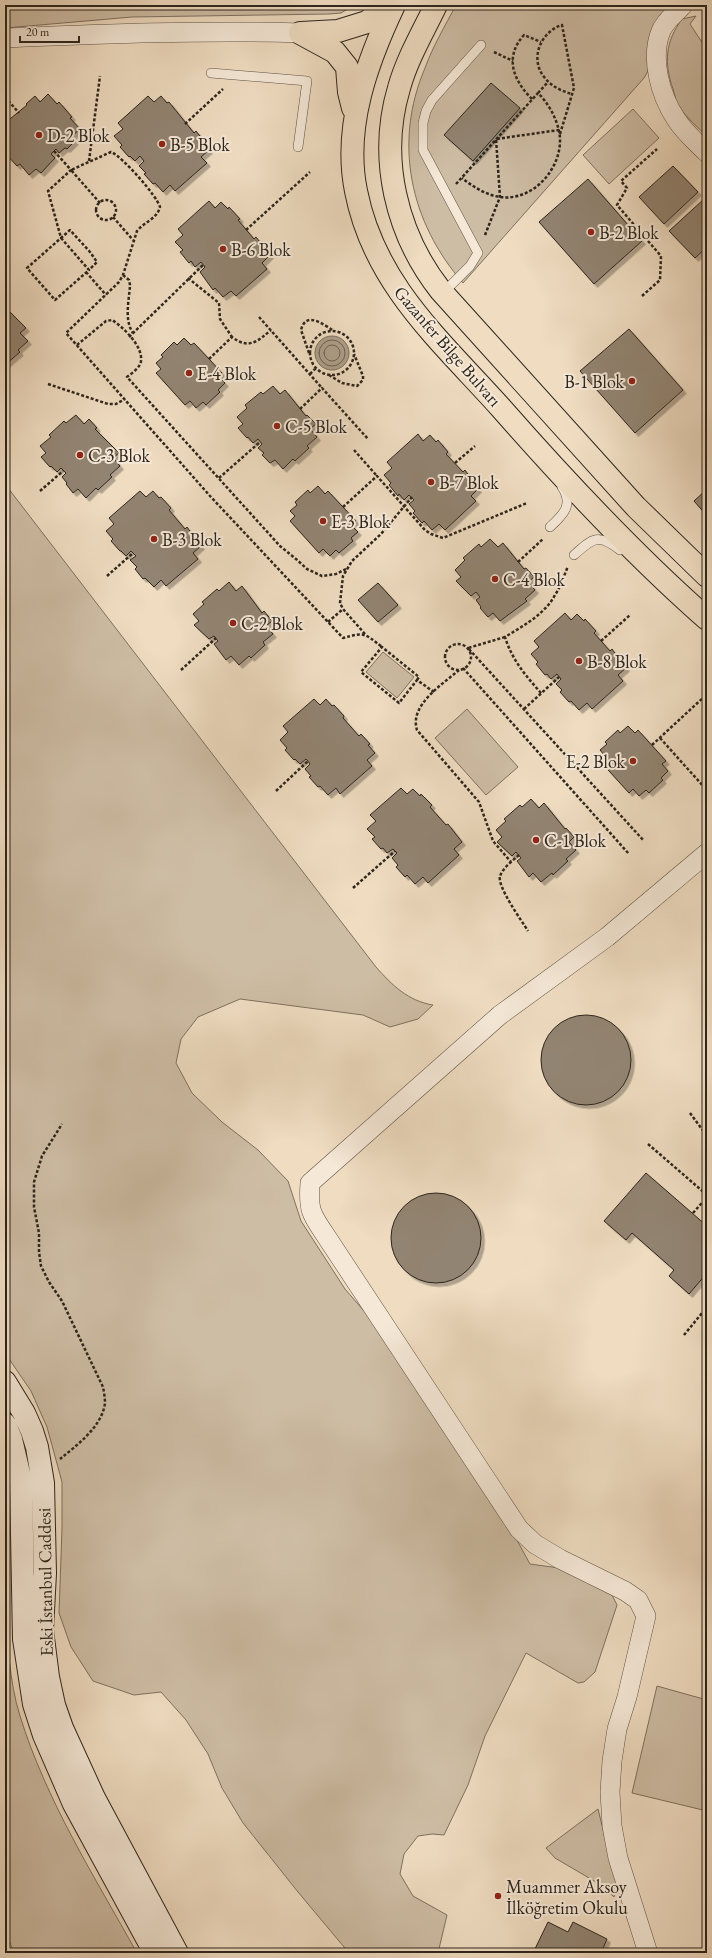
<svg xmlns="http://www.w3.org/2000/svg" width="712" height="1958" font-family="'EB Garamond',serif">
<defs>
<filter id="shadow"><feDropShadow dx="3.5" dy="3.5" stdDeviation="0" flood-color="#0004"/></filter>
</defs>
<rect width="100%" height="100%" fill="#efdcc1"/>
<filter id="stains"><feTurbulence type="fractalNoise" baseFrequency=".005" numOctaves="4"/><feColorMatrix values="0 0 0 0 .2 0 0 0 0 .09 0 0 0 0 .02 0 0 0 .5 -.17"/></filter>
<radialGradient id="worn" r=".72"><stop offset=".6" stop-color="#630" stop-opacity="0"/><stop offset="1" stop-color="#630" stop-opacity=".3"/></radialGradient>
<path fill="#cebda5" stroke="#7e7160" d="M5 5H355L341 13 329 14 132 17 5 28Z
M456 5H671L661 14 656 24 648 71 644 78 463 283C410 222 393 143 425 68 433 46 445 26 456 5Z
M696 16 690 24 707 50V136C697 127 687 118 679 107 676 102 675 95 673 89 664 63 665 42 682 19Z
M633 109 659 138 609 184 583 155Z
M5 484 376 967C392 985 408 1001 433 1005L418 1019 390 1027 363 1015 240 999 198 1017 181 1039 176 1063 192 1093 222 1122 258 1150 288 1181 301 1221 345 1289 440 1399 530 1564 559 1568 612 1595 617 1605 595 1672 584 1682 578 1683 526 1653 485 1736 468 1785 444 1835 432 1834 418 1836 404 1854 400 1874 413 1896 447 1915 438 1953H349L298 1892 243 1823 222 1788 208 1754 186 1720 161 1692 134 1695 93 1681 71 1647 59 1613 62 1529V1482L47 1427 31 1391 5 1353Z
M383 652 414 677 397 698 366 672Z
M467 709 518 767 486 795 435 738Z
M5 1470 8 1488 5 1578Z
M5 1607C8 1643 9 1681 20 1716 46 1800 94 1876 137 1953H14L5 1930Z
M657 1686 707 1700V1811L632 1793Z
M598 1809 617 1887 614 1897 601 1885 555 1858 546 1848Z"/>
<path fill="#ad9e89" stroke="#7a6e5d" d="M315 353a17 17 0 1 1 34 0a17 17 0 1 1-34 0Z"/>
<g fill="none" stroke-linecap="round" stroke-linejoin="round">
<path stroke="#6d6252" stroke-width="1" d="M319 353a13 13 0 1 1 26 0a13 13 0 1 1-26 0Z
M324 353a8 8 0 1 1 16 0a8 8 0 1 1-16 0Z"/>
</g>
<path fill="#928472" stroke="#2d251c" filter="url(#shadow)" d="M491 83 520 108 473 161 444 135Z
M48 94 57 104 59 102 72 117 70 118 80 129 71 137 75 141 67 149 65 148 59 153 56 149 51 154 55 158 41 173 36 169 29 175 20 164 17 166 5 153V123L27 105 26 104 35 96 40 102Z
M148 96 154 102 161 96 167 103 169 102 194 133 196 131 204 141 202 142 209 150 201 157 207 163 175 191 170 185 163 192 155 183 153 184 144 174 146 173 139 166 144 161 140 156 135 161 130 156 129 157 120 147 122 145 114 136 123 129 118 123Z
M673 166 698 192 664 224 639 197Z
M588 179 642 241 594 284 539 222Z
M704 199 707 203V247L695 258 669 231Z
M209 201 215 208 221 202 228 209 229 207 240 219 238 220 254 239 256 237 270 255 262 263 267 269 236 296 231 291 223 297 215 288 213 290 200 272 205 267 201 262 195 267 191 261 189 263 180 252 183 250 175 242 183 235 178 229Z
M5 307 26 328 20 333 28 341 18 350 20 352 5 365Z
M629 329 683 390 635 433 580 371Z
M184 338 191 345 194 343 209 359 222 373 218 376 225 383 218 390 220 392 206 405 203 402 196 408 190 401 185 405 156 373 161 369 156 363 163 357 161 355 174 342 177 345Z
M273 386 280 394 285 390 306 416 307 415 316 424 310 429 317 437 307 446 309 448 295 461 293 459 283 469 275 460 270 463 262 455 264 453 258 448 262 444 258 439 253 443 248 437 247 438 238 428 243 424 237 417 247 408 245 405 261 392 263 394Z
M76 415 84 424 89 419 97 428 95 429 119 453 113 458 120 466 110 475 112 477 98 490 96 488 86 498 78 489 73 493 66 484 67 483 62 477 66 473 61 468 57 472 51 466 50 467 41 457 46 453 40 446 51 437 49 435 64 421 66 423Z
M418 434 423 441 430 435 436 442 438 440 448 452 446 454 463 472 465 470 478 489 471 496 476 501 445 530 439 524 432 530 424 521 422 523 413 513 415 511 409 504 414 500 409 495 404 500 399 494 398 496 389 485 391 483 384 475 392 468 387 462Z
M318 486 325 494 328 491 356 521 351 525 358 532 351 538 353 541 339 553 336 550 330 556 323 549 319 553 290 521 295 516 290 511 297 505 295 502 308 490 310 493Z
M707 489V516L694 501Z
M140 491 146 497 153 491 159 498 161 497 171 508 169 510 185 529 187 527 201 546 193 553 198 559 166 586 161 580 154 587 145 578 143 579 135 569 137 567 130 560 136 556 131 551 126 556 121 551H120L111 541 113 539 106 531 114 524 109 518Z
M490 539 498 547 503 543 524 569 526 568 534 577 528 582 535 590 525 599 527 601 500 621 493 613 488 617 480 608 481 607 476 600 480 597 476 592 471 596 456 581 461 577 455 570 465 560 463 558 479 544 481 547Z
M229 582 236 591 242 586 262 613 264 611 272 621 266 626 273 634 263 642 265 645 251 658 249 656 239 665 231 656 226 660 214 644 218 641 214 636 209 639 194 625 199 621 193 614 204 604 202 602 217 589 219 591Z
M378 583 398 605 378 622 358 600Z
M565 613 571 620 577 614 584 621 585 619 596 631 594 633 610 651 612 649 626 668 618 675 623 681 592 709 587 703 579 710 571 701 569 702 560 692 562 690 556 684 561 679 557 674 551 679 547 674 545 675 536 664 538 662 531 654 539 647 534 641Z
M314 699 320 705 326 699 332 706 334 705 344 716 343 718 359 736 361 734 370 744 368 745 375 753 367 760 372 766 340 794 336 788 328 795 320 786 318 787 309 777 311 776 305 769 310 764 308 761 306 759 300 764 295 759 294 760 285 750 287 748 280 740 288 732 283 726Z
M628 726 635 733 638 730 666 761 662 764 668 771 661 778 663 780 649 793 646 790 639 796 633 789 629 793 600 761 605 756 600 750 607 744 605 742 618 730 620 733Z
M401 788 407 794 413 789 420 796 421 794 432 805 430 807 446 825 448 824 462 842 454 849 459 855 428 883 423 877 415 884 407 875 405 877 396 867 398 865 392 858 397 853 393 849 387 853 383 848 381 849 372 839 375 837 367 829 376 821 370 815Z
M531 799 539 808 544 803 565 829 566 828 574 837 569 842 576 850 566 859 568 861 553 875 552 873 541 882 533 873 529 877 517 861 521 858 516 852 512 856 497 842 502 837 496 830 506 821 504 819 520 805 522 807Z
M541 1060a45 45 0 1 1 90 0a45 45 0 1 1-90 0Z
M646 1173 707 1226V1273L689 1294 669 1276 674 1270 632 1233 626 1240 604 1221Z
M391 1238a45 45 0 1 1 90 0a45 45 0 1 1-90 0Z
M548 1922 568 1932 573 1922 607 1939 601 1953H533Z"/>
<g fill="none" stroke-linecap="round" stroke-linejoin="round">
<g stroke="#5e5345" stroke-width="10">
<path id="service" d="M211 73 307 81 298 147
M443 293 470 266 478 253 423 150V123L426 111 432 100 481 45
M550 527C563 515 574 505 562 487
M574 555C593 538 598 533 620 550"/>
</g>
<g stroke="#5e5345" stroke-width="20">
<path id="minor" d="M683 5C676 13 665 21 661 31 650 58 660 95 676 119 684 132 696 142 707 153
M5 38C104 34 202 30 300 33
M648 1953 618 1858 612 1826 610 1792 612 1761 617 1729 627 1697 646 1616 638 1600 625 1591 560 1559 535 1544 519 1529 326 1236C311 1214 308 1210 310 1183L500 1015 607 937 707 853"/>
</g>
<g stroke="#2d251c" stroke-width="24">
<path id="secondary" d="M5 1382 24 1413 32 1431 37 1447 43 1483 45 1573 42 1630 48 1677 54 1705 62 1728 94 1798 177 1953
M5 1424 11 1439 21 1482 24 1639 34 1704 44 1735 74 1804 155 1953"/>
</g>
<g stroke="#2d251c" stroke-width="24">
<path id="primary" d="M394 5C367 62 343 127 356 191 374 284 441 341 501 408 566 482 633 554 707 619
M436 5C423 32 407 59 399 88 378 158 396 234 441 291L636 507 707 576
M300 33 335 52 347 67 349 92 353 108
M301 33 338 31 367 22 388 5"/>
</g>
<path stroke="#2d251c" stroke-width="2.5" stroke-dasharray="3 2" stroke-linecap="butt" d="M494 52 513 61
M538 93 548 82
M5 97 19 113
M532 99C513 80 504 57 524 35L541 42
M185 124 223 89
M560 134 574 88 562 25C540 32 529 60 545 78 552 87 562 91 572 94
M54 151 71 170 48 191 61 238 70 230 90 252 97 262 89 270
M89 161 100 76
M456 184 538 93C548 103 556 117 559 131 566 164 535 202 500 197 486 195 472 186 462 178
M96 210a10 10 0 1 1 20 0a10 10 0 1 1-20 0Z
M100 203 71 170 111 152C122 156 157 196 160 207 157 219 144 222 137 231L123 275 119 282 66 333 210 496 343 638C365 632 364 633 382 647
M113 217 133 240
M246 230 310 172
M485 235 500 197 496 139 559 130
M61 238 89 270 55 300 27 268Z
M86 272 106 295
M123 275 129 280 130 285C129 301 124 320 133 333
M188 278 219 303 220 319 232 337
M642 296 660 280 661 256 617 205 627 188 621 181 657 149
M259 317 322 388
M310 353a22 22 0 1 1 44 0a22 22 0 1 1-44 0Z
M129 337 203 265
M77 345 106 321 112 320C123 327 143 346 141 361 140 368 132 373 127 377L280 546 296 559 307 569 322 576 336 574 346 569
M309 353 301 330C306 310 324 325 334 331
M209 359 232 337C249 350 258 341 271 330
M310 374 316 368
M329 375 342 383 357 386 363 380V376L354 354
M48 384 108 404H116L125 399
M300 409 322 388 368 439
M354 450 377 476
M455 463 475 446
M219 478 260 442
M40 491 63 471
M343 507 377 476 425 530 431 534 443 538 527 503
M518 562 543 539
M107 576 133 553
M328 622 343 609
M365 634 343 609 340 603 343 576 352 561 381 534 412 497
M505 637 468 648 644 841
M601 641 630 615
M445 657a13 13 0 1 1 26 0a13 13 0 1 1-26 0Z
M463 668 629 854
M181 670 216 638
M459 670C443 684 409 705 417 730L479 802 493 841 511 862
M417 680 419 677 382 647 361 672 399 703 417 680 434 692
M541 693C526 676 512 660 505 637 523 626 545 614 555 595 561 586 564 576 568 566
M524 709 559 677
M660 738 704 787
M652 745 705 696
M276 791 308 761
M519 855C512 861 503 868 500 876 497 887 522 921 528 931
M353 888 395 851
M690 1113 707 1136
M648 1144 707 1195
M693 1213 707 1197
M684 1335 707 1307
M60 1459C77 1445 102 1427 105 1403 105 1398 104 1392 103 1387L62 1301 49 1282 41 1266 39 1252V1233L34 1207V1182L42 1156 62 1124"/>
<use href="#service" stroke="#f5e8d7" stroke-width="9"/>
<use href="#minor" stroke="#f5e8d7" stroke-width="19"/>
<use href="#secondary" stroke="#f5e8d7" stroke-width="22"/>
<use href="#primary" stroke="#efdcc1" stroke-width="22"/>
</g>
<g fill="#8f2418" stroke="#f5e8d7" stroke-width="1.5">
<circle cx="39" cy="135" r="4"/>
<circle cx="162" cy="144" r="4"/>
<circle cx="591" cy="232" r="4"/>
<circle cx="223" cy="249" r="4"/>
<circle cx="189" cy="373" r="4"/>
<circle cx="632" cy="381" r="4"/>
<circle cx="277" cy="426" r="4"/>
<circle cx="80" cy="455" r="4"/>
<circle cx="431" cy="482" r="4"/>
<circle cx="323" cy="521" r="4"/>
<circle cx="154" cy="539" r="4"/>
<circle cx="495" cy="579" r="4"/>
<circle cx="233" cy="623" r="4"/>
<circle cx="579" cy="661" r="4"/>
<circle cx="633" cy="761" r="4"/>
<circle cx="536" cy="840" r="4"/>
<circle cx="498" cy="1896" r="4"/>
</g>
<g text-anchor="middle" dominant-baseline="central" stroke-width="4" stroke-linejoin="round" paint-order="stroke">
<g font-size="18" fill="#2d251c" stroke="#f5e8d7" text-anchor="start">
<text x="47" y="135">D-2 Blok</text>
<text x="170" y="144">B-5 Blok</text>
<text x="599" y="232">B-2 Blok</text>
<text x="231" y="249">B-6 Blok</text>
<text x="197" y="373">E-4 Blok</text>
<text x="624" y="381" text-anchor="end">B-1 Blok</text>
<text x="285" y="426">C-5 Blok</text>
<text x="88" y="455">C-3 Blok</text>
<text x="439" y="482">B-7 Blok</text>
<text x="331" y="521">E-3 Blok</text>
<text x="162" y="539">B-3 Blok</text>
<text x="503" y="579">C-4 Blok</text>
<text x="241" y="623">C-2 Blok</text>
<text x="587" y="661">B-8 Blok</text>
<text x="625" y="761" text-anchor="end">E-2 Blok</text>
<text x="544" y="840">C-1 Blok</text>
<text x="506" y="1886">Muammer Aksoy<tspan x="506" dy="21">İlköğretim Okulu</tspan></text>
</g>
<g font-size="18" fill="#2d251c" stroke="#f5e8d7">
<text transform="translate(448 346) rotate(49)">Gazanfer Bilge Bulvarı</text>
<text transform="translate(45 1582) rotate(-91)">Eski İstanbul Caddesi</text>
</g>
</g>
<rect width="712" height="1958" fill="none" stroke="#efdcc1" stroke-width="20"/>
<rect x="6" y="6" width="700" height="1946" fill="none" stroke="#2d251c" stroke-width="2"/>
<rect x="10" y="10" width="692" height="1938" fill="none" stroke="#2d251c"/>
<path d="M20 36v6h59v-6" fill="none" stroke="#2d251c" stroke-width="2"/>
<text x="26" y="36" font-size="12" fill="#2d251c" stroke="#f5e8d7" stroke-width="3" paint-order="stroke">20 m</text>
<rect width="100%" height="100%" filter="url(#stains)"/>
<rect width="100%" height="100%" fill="url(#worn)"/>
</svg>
